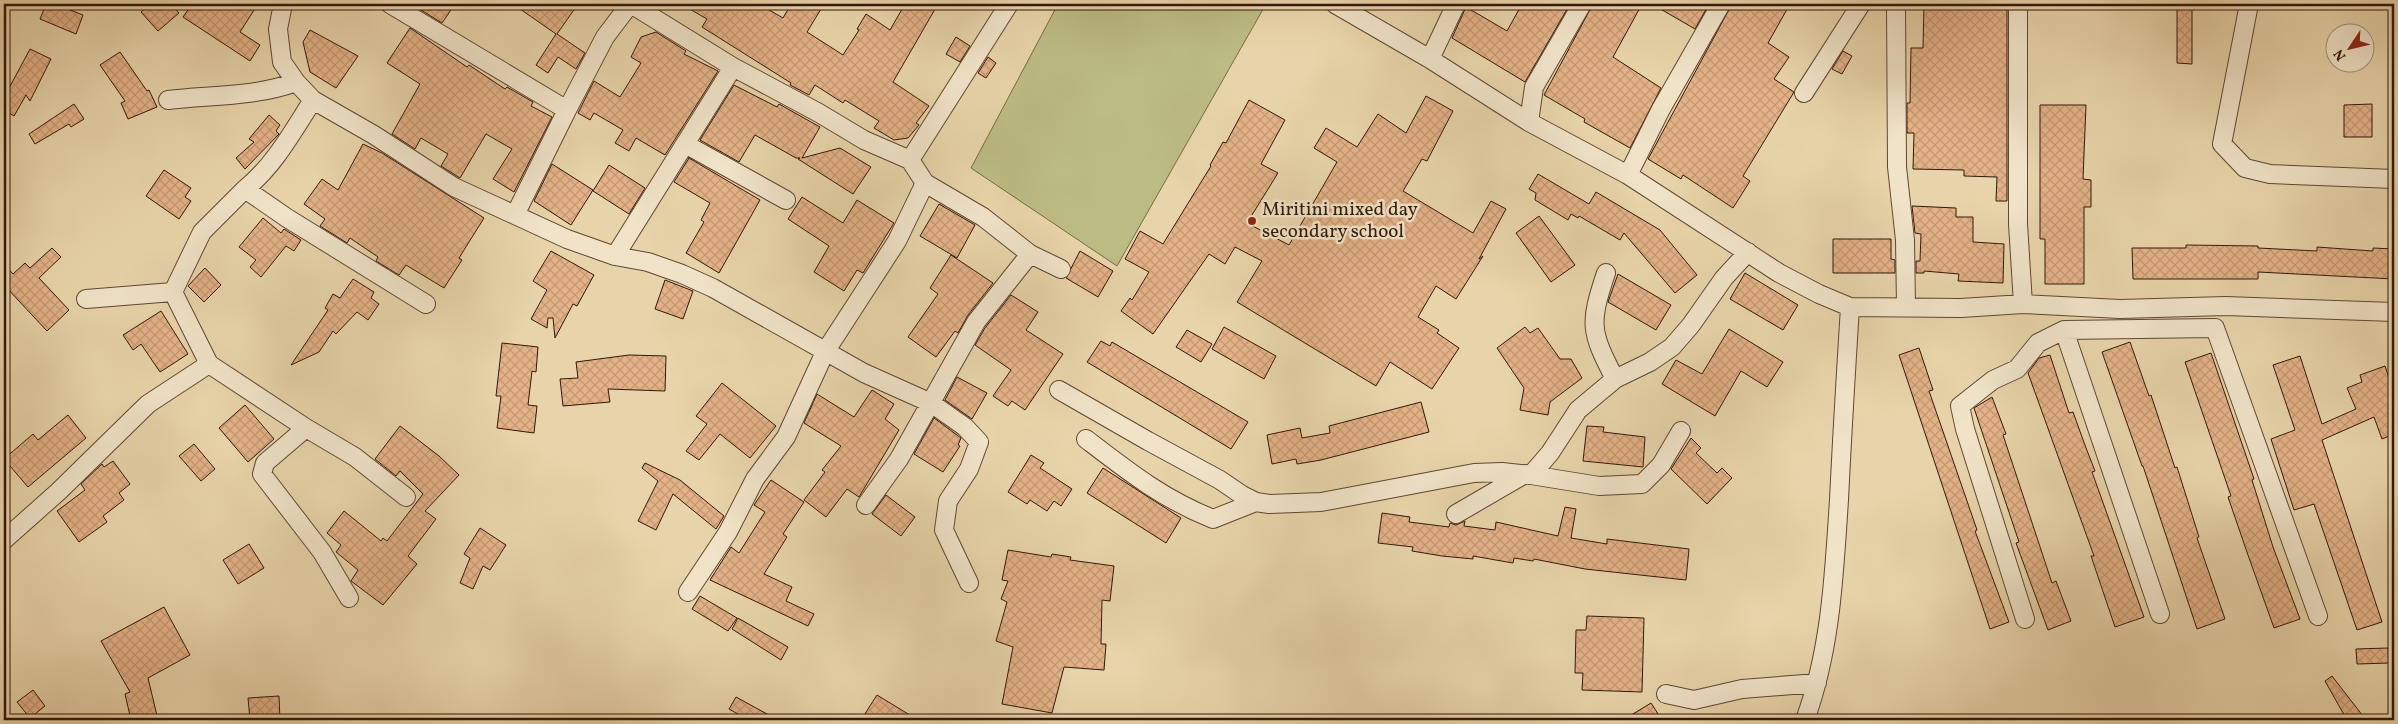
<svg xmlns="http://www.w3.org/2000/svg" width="2398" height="724" font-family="Vollkorn,serif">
<defs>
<pattern id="building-cross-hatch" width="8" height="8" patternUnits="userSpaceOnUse" patternTransform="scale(1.25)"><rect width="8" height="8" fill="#e4b287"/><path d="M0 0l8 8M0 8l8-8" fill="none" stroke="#c49873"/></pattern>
</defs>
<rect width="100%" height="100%" fill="#e8d4aa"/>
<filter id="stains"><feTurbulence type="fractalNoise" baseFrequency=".004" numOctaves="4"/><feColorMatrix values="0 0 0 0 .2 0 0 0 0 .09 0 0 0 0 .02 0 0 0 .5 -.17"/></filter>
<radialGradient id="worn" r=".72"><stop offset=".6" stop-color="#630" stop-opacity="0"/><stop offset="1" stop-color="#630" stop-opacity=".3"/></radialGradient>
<path fill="#bcbb84" stroke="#786947" d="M1058 4H1266L1117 266 971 168Z"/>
<path fill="url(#building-cross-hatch)" stroke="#34170a" d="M46 4H55L83 15 76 34 40 19Z
M150 4H171L179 13 158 31 141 12Z
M192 4H258L240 32 260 45 250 61 183 17Z
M425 4H455L442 23 421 10Z
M513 4H578L557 34 585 53 576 69 558 57 548 73 536 65 556 34Z
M681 4H759L783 18 791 4H824L807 32 843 55 859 30 857 29 866 14 890 30 905 4H938L893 82 929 106 916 123 919 125 908 138 894 140 874 128 879 121 845 100 843 103 815 85 809 95 790 85 791 83 702 27 707 19Z
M1522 4H1570L1525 82 1452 38 1466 7 1507 31Z
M1593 4H1642L1613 57 1661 88 1630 148 1584 122 1585 119 1544 95Z
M1652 4H1709L1695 29Z
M1732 4H1790L1768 43 1789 57 1774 79 1794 92 1743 176 1750 181 1733 208 1683 175 1681 179 1648 159Z
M1924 4H2007V201H1996L1997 177 1964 176V170L1913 169 1914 133H1907V103H1910L1911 48H1923Z
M2177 4H2192V64L2177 63Z
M410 28 467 67 469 65 505 89 507 87 533 102 531 106 552 117 514 192 493 179 512 149 486 134 460 178 441 166 448 154 421 138 415 149 392 134 420 84 387 63Z
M310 30 358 56 336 88 310 72 303 42Z
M656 32 686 51 684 54 718 71 665 155 636 138 629 151 615 143 623 130 594 113 590 120 578 113 594 81 620 97 641 63 631 57 641 37Z
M956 37 970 46 960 62 946 54Z
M30 49 51 59 30 101 26 95 14 116 4 110V103L10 91 8 90Z
M1843 51 1852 56 1842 74 1832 69Z
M120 52 147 91 149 90 157 107 128 119 121 103 125 101 100 65Z
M988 57 996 63 986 78 978 73Z
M734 85 777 107 779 104 820 127 802 158 840 148 871 167 853 194 798 159 800 158H796L755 135 739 162 700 140Z
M1426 96 1453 111 1427 161 1422 159 1403 191 1473 233 1491 201 1506 209 1479 259 1483 256 1456 299 1436 286 1418 317 1439 330 1437 333 1459 348 1432 389 1390 362 1376 386 1237 302 1262 261 1235 247 1225 264 1209 254 1153 334 1121 311 1130 298 1132 300 1149 272 1125 259 1140 231 1163 244 1211 166 1210 165 1223 142 1226 143 1249 100 1285 120 1261 164 1278 173 1247 223 1289 245 1337 162 1314 148 1326 128 1357 147 1378 114 1406 133Z
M74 104 84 119 71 127 69 124 35 144 29 134Z
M2372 104V137H2344V105Z
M2040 105H2086L2083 179 2091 180V207H2084V284H2045V239H2040Z
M269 115 280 125 276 131 279 134 245 169 236 158 254 142 249 139Z
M363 144 382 153 484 218 459 258 462 260 444 288 406 265 399 275 376 261 378 257 350 238 347 243 320 226 325 219 304 204 322 179 338 190Z
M689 158 760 200 719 273 686 253 704 222 701 220 710 203 674 182Z
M552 164 593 190 571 225 534 201Z
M609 165 645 188 629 214 593 191Z
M164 170 191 188 185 197 191 201 179 219 146 196Z
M1538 174 1589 204 1596 192 1660 230 1697 275 1675 293 1624 233 1620 240 1579 216 1578 218 1571 214 1568 220 1535 200 1536 193 1529 189Z
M802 197 843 223 857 200 894 223 863 273 857 270 844 291 814 272 829 246 788 219Z
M939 204 975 225 957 258 920 236Z
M1912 206 1956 208V217H1973V242L2004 244 2003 283 1958 281 1959 274 1924 271V273H1916V261H1920L1921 234 1915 233Z
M1539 216 1575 265 1551 282 1516 233Z
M263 218 281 233 284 229 301 240 294 251 286 246 261 277 250 267 256 260 239 247Z
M1833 239H1891V259L1895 260V273H1833Z
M2186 245 2258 246V248L2317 251V247L2373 251V248L2394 249V279L2258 272V279H2133L2132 248H2186Z
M52 248 61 257 39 278 69 310 47 331 4 285V264L13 274 25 263 30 268Z
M551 251 594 275 577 306 573 304 555 338 553 318H548L547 328 531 319 547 290 533 281Z
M1080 251 1113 271 1098 297 1066 278Z
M951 255 993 283 968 315 958 333 955 331 936 357 908 337 938 294 930 288Z
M205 268 221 285 204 302 188 286Z
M1745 273 1798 305 1783 330 1730 299Z
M1618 274 1671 305 1656 330 1608 302Z
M353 279 374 292 371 298 379 304 368 320 357 312 336 334 333 331 319 352 291 365 328 310 325 308 333 294 340 298Z
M665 280 693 291 683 319 655 309Z
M1011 295 1038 312 1026 330 1063 354 1025 410 1012 401 1008 406 993 396 1011 370 975 345 985 328Z
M161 311 188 354 160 372 141 344 133 350 123 335Z
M1224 327 1276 356 1264 379 1212 349Z
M1525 327 1530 333 1538 328 1560 359H1571L1582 378 1550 402 1548 415 1520 410 1524 388 1497 348Z
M1729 329 1783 362 1767 387 1741 371 1715 416 1662 384 1676 360 1702 374Z
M1187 330 1212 344 1201 362 1176 347Z
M1101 341 1110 346 1112 342 1248 422 1231 449 1087 362Z
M2130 342 2149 396 2151 395 2175 468 2177 467 2199 537 2197 538 2225 619 2197 629 2143 466H2142L2102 352Z
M502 343 538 347 536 372 532 371 528 405 537 406 534 433 497 428 501 396H496Z
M1919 348 1933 390 1929 391 1977 530 1975 531 2009 622 1990 629 1899 355Z
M2211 353 2254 479 2252 480 2273 547 2300 619 2274 628 2248 555 2228 497 2231 496 2185 362Z
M629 355 666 356 665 391 608 389 610 402 563 406 560 379 578 378 576 362Z
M2050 355 2069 413 2073 412 2086 448 2095 471 2092 472 2144 617 2115 627 2091 556H2094L2028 373 2039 358Z
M2300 356 2322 424 2356 409 2347 388 2362 382 2360 375 2385 366 2394 393V434L2382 439 2374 417 2322 440 2382 622 2357 630 2314 504 2294 510 2271 439 2295 430 2273 365Z
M957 377 987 393 972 419 945 400Z
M722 383 776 426 750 458 720 434 699 460 686 451 707 424 696 416Z
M872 390 894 404 885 419 899 430 859 497 847 489 826 517 804 500 825 472 822 470 841 446 804 423 817 394 854 417Z
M1992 397 2006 434 2003 435 2052 583 2056 581 2071 621 2048 630 2016 543 2019 542 1974 408Z
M1421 402 1429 432 1321 460 1297 464 1296 459 1272 464 1267 435 1300 428 1302 438 1330 433 1329 426Z
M245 405 274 439 248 462 219 428Z
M68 415 86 438 28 487 4 459 33 434 38 440Z
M934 418 961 438 958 445 960 446 943 472 914 454Z
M400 426 439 456 459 475 425 511 436 519 408 556 417 564 383 605 351 581 358 570 336 552 341 545 327 533 344 511 381 541 383 538 387 541 423 494 400 471 396 476 375 459Z
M1587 426 1604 427 1603 432 1645 437 1643 467 1583 461Z
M1691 438 1701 448 1696 453 1717 473 1722 468 1732 478 1707 504 1671 469Z
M194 444 215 469 201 481 179 456Z
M1031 455 1044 463 1040 468 1072 489 1061 506 1054 501 1047 511 1030 500 1027 504 1008 492Z
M113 461 130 484 119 493 124 500 103 516 107 522 79 542 57 511 85 490 81 484 102 464 104 467Z
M645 463 680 480 724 516 716 529 673 494 656 530 638 521 658 481 642 468Z
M1103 468 1181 518 1166 543 1087 493Z
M771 480 804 502 783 534 787 537 764 574 792 587 786 601 814 614 808 626 710 580 731 547 739 553 765 512 754 505Z
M886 495 915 517 901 536 872 514Z
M1565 507 1576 509 1571 538 1607 544V539L1689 549 1686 580 1585 569 1534 559 1533 561 1514 558 1513 563 1473 556V559L1442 556 1412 551 1413 547 1378 543 1382 513 1410 517 1409 522 1449 527 1450 523 1456 525 1465 521 1464 526 1495 530 1496 522 1558 536Z
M480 528 506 545 490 570 483 566 473 589 460 583 470 558 464 554Z
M249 544 264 568 238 584 223 560Z
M1008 550 1051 557 1052 554 1071 557 1070 560 1114 566 1110 601 1102 600 1101 644H1106L1104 670 1064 667 1052 713 1002 704 1013 647 996 641 1007 602 1001 599 1008 581 1002 580Z
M700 596 737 618 728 631 692 609Z
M164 607 190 655 148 678 158 720H131L125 694 130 692 101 641Z
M1587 616 1644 618 1642 692 1582 690 1583 673H1575L1576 630H1586Z
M738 618 788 647 781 660 732 629Z
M2388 648 2389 663 2357 664 2356 649Z
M2332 676 2366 720H2347L2325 681Z
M33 690 45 706 30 718 17 702Z
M877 695 918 720H861Z
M279 696 280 720H250L248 698Z
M736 697 778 720H748L729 709Z
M1651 703 1662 720H1623Z"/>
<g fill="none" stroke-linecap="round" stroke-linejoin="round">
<g stroke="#614632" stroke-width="20">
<path id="minor" d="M283 4 278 29 282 62 296 82 313 100 374 135 454 187 567 239 615 256 648 262 682 274 713 288 864 373 931 403 965 427 979 442 969 469 948 501 944 530 969 583
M390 4 567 110 605 37 630 4
M631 4 733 67 819 113 864 140 910 160 925 183 983 217 1030 254 1061 269
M1335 4 1430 59 1529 122 1628 175 1779 273 1819 294 1850 307 1961 308 2023 304 2120 309 2226 306 2394 312
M1896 4 1897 167 1905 240 1906 306
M2018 4V224L2023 304
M2249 4 2222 144 2245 168 2270 174 2394 179
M1430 59 1456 4
M1804 93 1861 4
M168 100C211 95 255 97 296 82
M313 100C293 131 274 166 245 189L287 218 426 304
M1529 122 1534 87 1582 4
M685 144 786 200
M910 160 1009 4
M1628 175 1661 109 1721 4
M515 215 567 110
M615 256 733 67
M1606 273C1589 324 1590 331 1615 379
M86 299 173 292
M209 364 306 428 265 463 262 474 322 552 349 598
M1059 390 1148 441 1220 480 1242 495 1256 502 1269 504 1321 502 1474 473 1502 472 1531 475 1599 486 1642 484 1661 465 1681 431
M306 428 355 457 406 497
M1086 439C1129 472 1163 499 1213 519L1256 502
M1531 475 1550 453 1578 410 1615 379 1650 362 1672 347 1691 325 1724 278 1748 252
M866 505 899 459 976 322 1030 254
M1456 514 1525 474
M4 540 58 492 148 404 209 364 173 292 202 232 245 189
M688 592 728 532 755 479 786 437 825 352 897 241 925 183
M2160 614 2064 330 2215 328 2318 616
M2025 619 1965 429 1960 406 1993 380 2017 369 2038 343 2064 330
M1666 694 1694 700 1742 689 1817 683
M1805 720C1831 649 1834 575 1839 500 1842 436 1846 371 1850 307"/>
</g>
<use href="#minor" stroke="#f0e3c8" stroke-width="18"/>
</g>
<circle fill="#8f2418" stroke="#f0e3c8" stroke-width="2" cx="1252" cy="221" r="5"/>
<g text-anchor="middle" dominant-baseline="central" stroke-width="5" stroke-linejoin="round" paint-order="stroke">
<g font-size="19" fill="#34170a" stroke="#f0e3c8" text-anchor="start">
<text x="1262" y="210">Miritini mixed day<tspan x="1262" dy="22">secondary school</tspan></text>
</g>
</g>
<rect width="2398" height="724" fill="none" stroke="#e8d4aa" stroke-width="20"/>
<rect x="5" y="5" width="2388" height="714" fill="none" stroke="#34170a" stroke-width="2.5"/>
<rect x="10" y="10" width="2378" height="704" fill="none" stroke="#34170a"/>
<g transform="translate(2350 48) rotate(235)"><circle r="24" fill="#f0e3c8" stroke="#a5917c"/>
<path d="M0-4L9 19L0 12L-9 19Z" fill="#8f2418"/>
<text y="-8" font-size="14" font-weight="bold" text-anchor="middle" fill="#34170a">N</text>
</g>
<rect width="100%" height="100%" filter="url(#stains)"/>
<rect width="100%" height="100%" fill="url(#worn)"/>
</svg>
